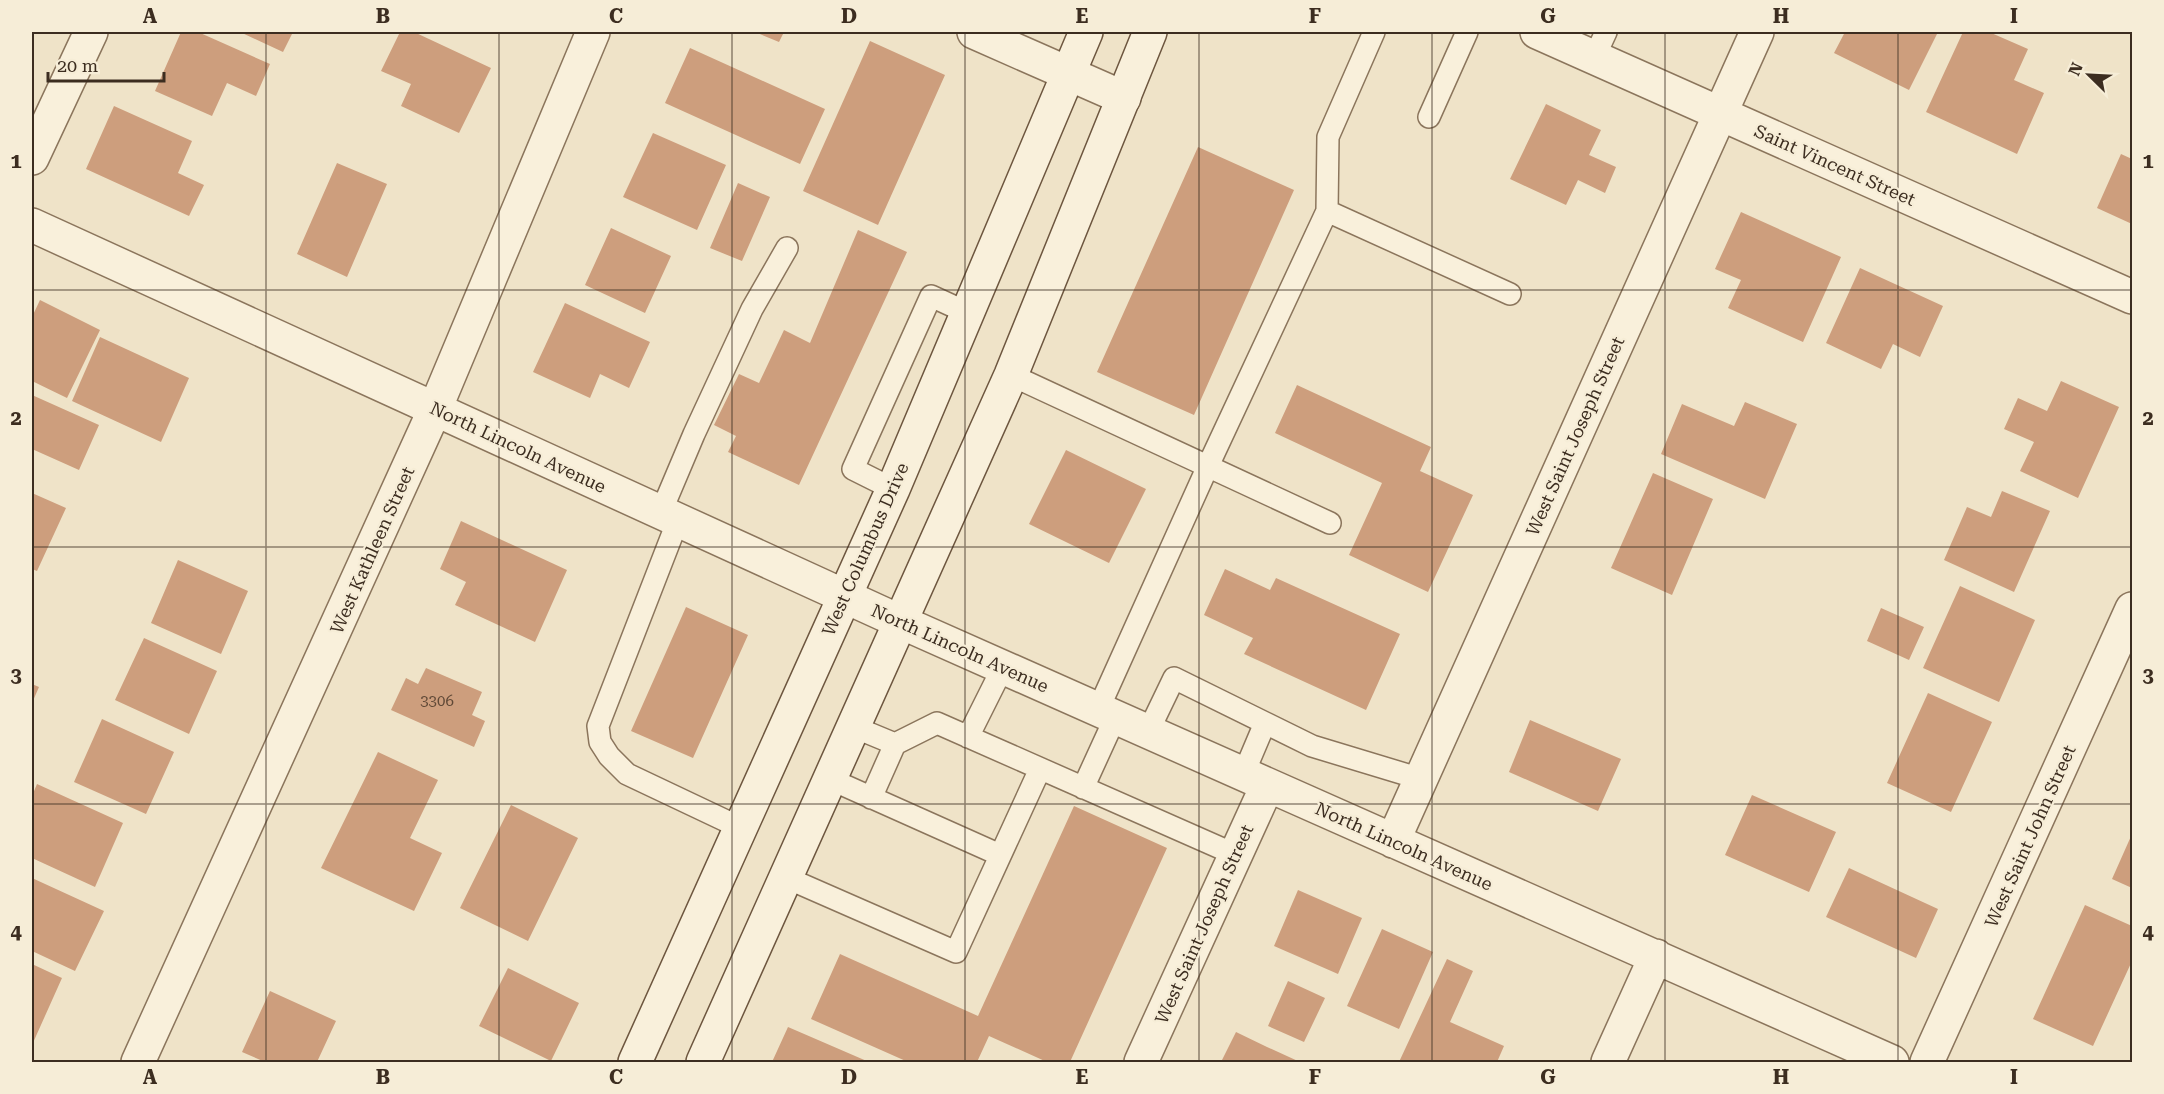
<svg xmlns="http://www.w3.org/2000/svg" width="2164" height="1094" font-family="'Roboto Serif',serif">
<rect width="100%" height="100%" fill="#efe3c8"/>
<path fill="#cd9e7d" d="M181 32H198L270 64 256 96 227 83 212 116 155 91Z
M240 32H293L283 52Z
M400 32H414L491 68 459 133 401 106 411 84 381 71Z
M755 32H784L779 42Z
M1845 32H1938L1909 90 1834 53Z
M1963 32H1989L2028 49 2014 80 2044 93 2017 154 1926 112Z
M870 41 945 75 878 225 803 191Z
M690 48 825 109 800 164 665 103Z
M1546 104 1601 130 1589 155 1616 167 1605 193 1578 180 1566 205 1510 179Z
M114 106 192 141 178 173 204 185 189 216 86 169Z
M653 133 726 165 697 230 623 197Z
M1198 147 1294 190 1194 415 1097 372Z
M2121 154 2132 159V224L2097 208Z
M337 163 387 184 347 277 297 254Z
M738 183 770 197 742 261 710 248Z
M1741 212 1841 257 1803 342 1728 308 1741 280 1715 269Z
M611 228 671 256 645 313 585 285Z
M858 230 907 252 799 485 728 452 736 436 714 425 739 374 759 383 784 330 810 343Z
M1860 268 1943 306 1920 357 1893 344 1881 369 1826 343Z
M40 300 100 330 67 398 32 381V317Z
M565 303 650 342 629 388 600 374 590 398 533 372Z
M100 337 189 378 161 442 72 401Z
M2061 381 2119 407 2078 498 2020 471 2034 442 2004 429 2018 398 2047 411Z
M1297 385 1431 447 1420 471 1473 495 1428 592 1349 555 1382 483 1275 433Z
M32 395 99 425 79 470 32 449Z
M1745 402 1797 424 1765 499 1661 454 1682 404 1734 426Z
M1066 450 1146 489 1109 563 1029 524Z
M1653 473 1713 499 1672 595 1611 568Z
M2002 491 2050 511 2014 592 1944 560 1967 507 1991 517Z
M32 493 66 508 37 571 32 569Z
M461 521 567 570 535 642 455 605 466 582 440 569Z
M178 560 248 591 221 654 151 623Z
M1225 569 1270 590 1276 578 1400 634 1366 710 1244 654 1253 638 1204 615Z
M1960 586 2035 620 1999 702 1923 668Z
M686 607 748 635 693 758 631 731Z
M1881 608 1924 627 1909 660 1867 641Z
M144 638 217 671 189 734 115 700Z
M426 668 482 692 472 715 485 721 474 747 391 710 406 678 418 684Z
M32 684 39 687 32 703Z
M1928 693 1992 722 1951 812 1887 783Z
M102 719 174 752 146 814 74 782Z
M1530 720 1621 759 1598 811 1509 772Z
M378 752 438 780 410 838 442 853 414 911 321 868Z
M37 784 123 823 95 887 32 858V796Z
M1752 795 1836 832 1809 892 1725 855Z
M511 805 578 838 528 941 460 908Z
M1074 806 1167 848 1070 1062H1047L989 1036 977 1062H908L811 1019 840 954 978 1016Z
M2132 834V888L2112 879Z
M1849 868 1938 909 1916 958 1826 917Z
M32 878 104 911 75 971 32 951Z
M1298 890 1362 918 1338 974 1274 946Z
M2085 905 2132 926V961L2093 1046 2033 1019Z
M1382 929 1433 952 1399 1029 1347 1006Z
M1447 959 1473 971 1450 1022 1504 1046 1497 1062H1399Z
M32 964 62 978 32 1045Z
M508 968 579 1003 551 1061 479 1026Z
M1288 981 1325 998 1304 1042 1268 1026Z
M270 991 336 1021 317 1062H265L242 1052Z
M788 1027 869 1062H772Z
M1236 1032 1267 1047 1300 1062H1221Z"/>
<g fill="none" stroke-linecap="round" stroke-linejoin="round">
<g stroke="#8b755c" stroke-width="24">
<path id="service" d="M1594 58 1606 32
M1429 117 1467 32
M1327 211 1328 137 1374 32
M1011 375 1330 523
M893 489 853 469 931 296 968 313
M661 512 694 434 752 309 787 248
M678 520 598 726 600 742 609 756 627 774 741 828
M1098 710 1208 466 1327 211 1510 294
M854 727 895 744 937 723 1234 854
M1148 732 1174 678 1312 746 1421 779
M968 737 1003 667
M1243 775 1265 723
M830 779 1000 855
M1083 788 1115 718
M871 798 895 744
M787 878 956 952 1040 769"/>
</g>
<g stroke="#8b755c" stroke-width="36">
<path id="minor" d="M974 32 1124 98
M1537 32 2132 297
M32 158 91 32
M32 225 901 622 1892 1062
M1393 841 1757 32
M138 1062 435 409 593 32
M1141 1062 1267 786
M1608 1062 1656 956
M1927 1062 2132 609"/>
</g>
<g stroke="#6d563f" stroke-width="36">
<path id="secondary" d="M635 1062 893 489 1086 32
M703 1062 1011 375 1150 32"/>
</g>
<use href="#service" stroke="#f9f0db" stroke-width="21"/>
<use href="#minor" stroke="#f9f0db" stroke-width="33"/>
<use href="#secondary" stroke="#f9f0db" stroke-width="33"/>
</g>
<path fill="none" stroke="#3c2d20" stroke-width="1.5" stroke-opacity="0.55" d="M266 32V1062M499 32V1062M732 32V1062M965 32V1062M1199 32V1062M1432 32V1062M1665 32V1062M1898 32V1062M32 290H2132M32 547H2132M32 804H2132"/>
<g text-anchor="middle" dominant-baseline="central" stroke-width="4.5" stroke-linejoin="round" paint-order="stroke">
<g font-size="15" fill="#604937">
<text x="437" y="701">3306</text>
</g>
<g font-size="18" fill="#3c2d20" stroke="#f6edd7">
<text transform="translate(1835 165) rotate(24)">Saint Vincent Street</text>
<text transform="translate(1575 436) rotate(-66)">West Saint Joseph Street</text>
<text transform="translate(518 447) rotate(25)">North Lincoln Avenue</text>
<text transform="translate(865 549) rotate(-66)">West Columbus Drive</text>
<text transform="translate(372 550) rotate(-66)">West Kathleen Street</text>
<text transform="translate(960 648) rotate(24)">North Lincoln Avenue</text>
<text transform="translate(2030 836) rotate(-66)">West Saint John Street</text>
<text transform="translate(1404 846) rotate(24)">North Lincoln Avenue</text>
<text transform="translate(1204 924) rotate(-66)">West Saint Joseph Street</text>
</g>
</g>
<rect width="2164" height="1094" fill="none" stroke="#f6edd7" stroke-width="66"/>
<g transform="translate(2089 75) rotate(294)" stroke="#f6edd7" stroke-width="4.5" paint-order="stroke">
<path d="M0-4.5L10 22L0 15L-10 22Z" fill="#3c2d20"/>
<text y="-9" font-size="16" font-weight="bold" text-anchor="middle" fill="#3c2d20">N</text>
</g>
<path d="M48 72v9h116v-9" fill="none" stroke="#3c2d20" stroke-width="3"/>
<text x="57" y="72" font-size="18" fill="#3c2d20" stroke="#f6edd7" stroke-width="4.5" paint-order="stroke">20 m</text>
<rect x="33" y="33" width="2098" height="1028" fill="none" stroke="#3c2d20" stroke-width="2"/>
<g font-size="20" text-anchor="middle" font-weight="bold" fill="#3c2d20">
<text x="150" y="23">A</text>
<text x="383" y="23">B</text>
<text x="616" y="23">C</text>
<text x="849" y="23">D</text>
<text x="1082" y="23">E</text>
<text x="1315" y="23">F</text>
<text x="1548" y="23">G</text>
<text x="1781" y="23">H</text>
<text x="2014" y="23">I</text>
<text x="16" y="168">1</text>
<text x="2148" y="168">1</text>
<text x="16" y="425">2</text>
<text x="2148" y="425">2</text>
<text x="16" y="682">3</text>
<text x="2148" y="682">3</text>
<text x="16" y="939">4</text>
<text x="2148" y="939">4</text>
<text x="150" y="1084">A</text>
<text x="383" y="1084">B</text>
<text x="616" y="1084">C</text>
<text x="849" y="1084">D</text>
<text x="1082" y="1084">E</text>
<text x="1315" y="1084">F</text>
<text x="1548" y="1084">G</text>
<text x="1781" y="1084">H</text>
<text x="2014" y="1084">I</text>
</g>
</svg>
